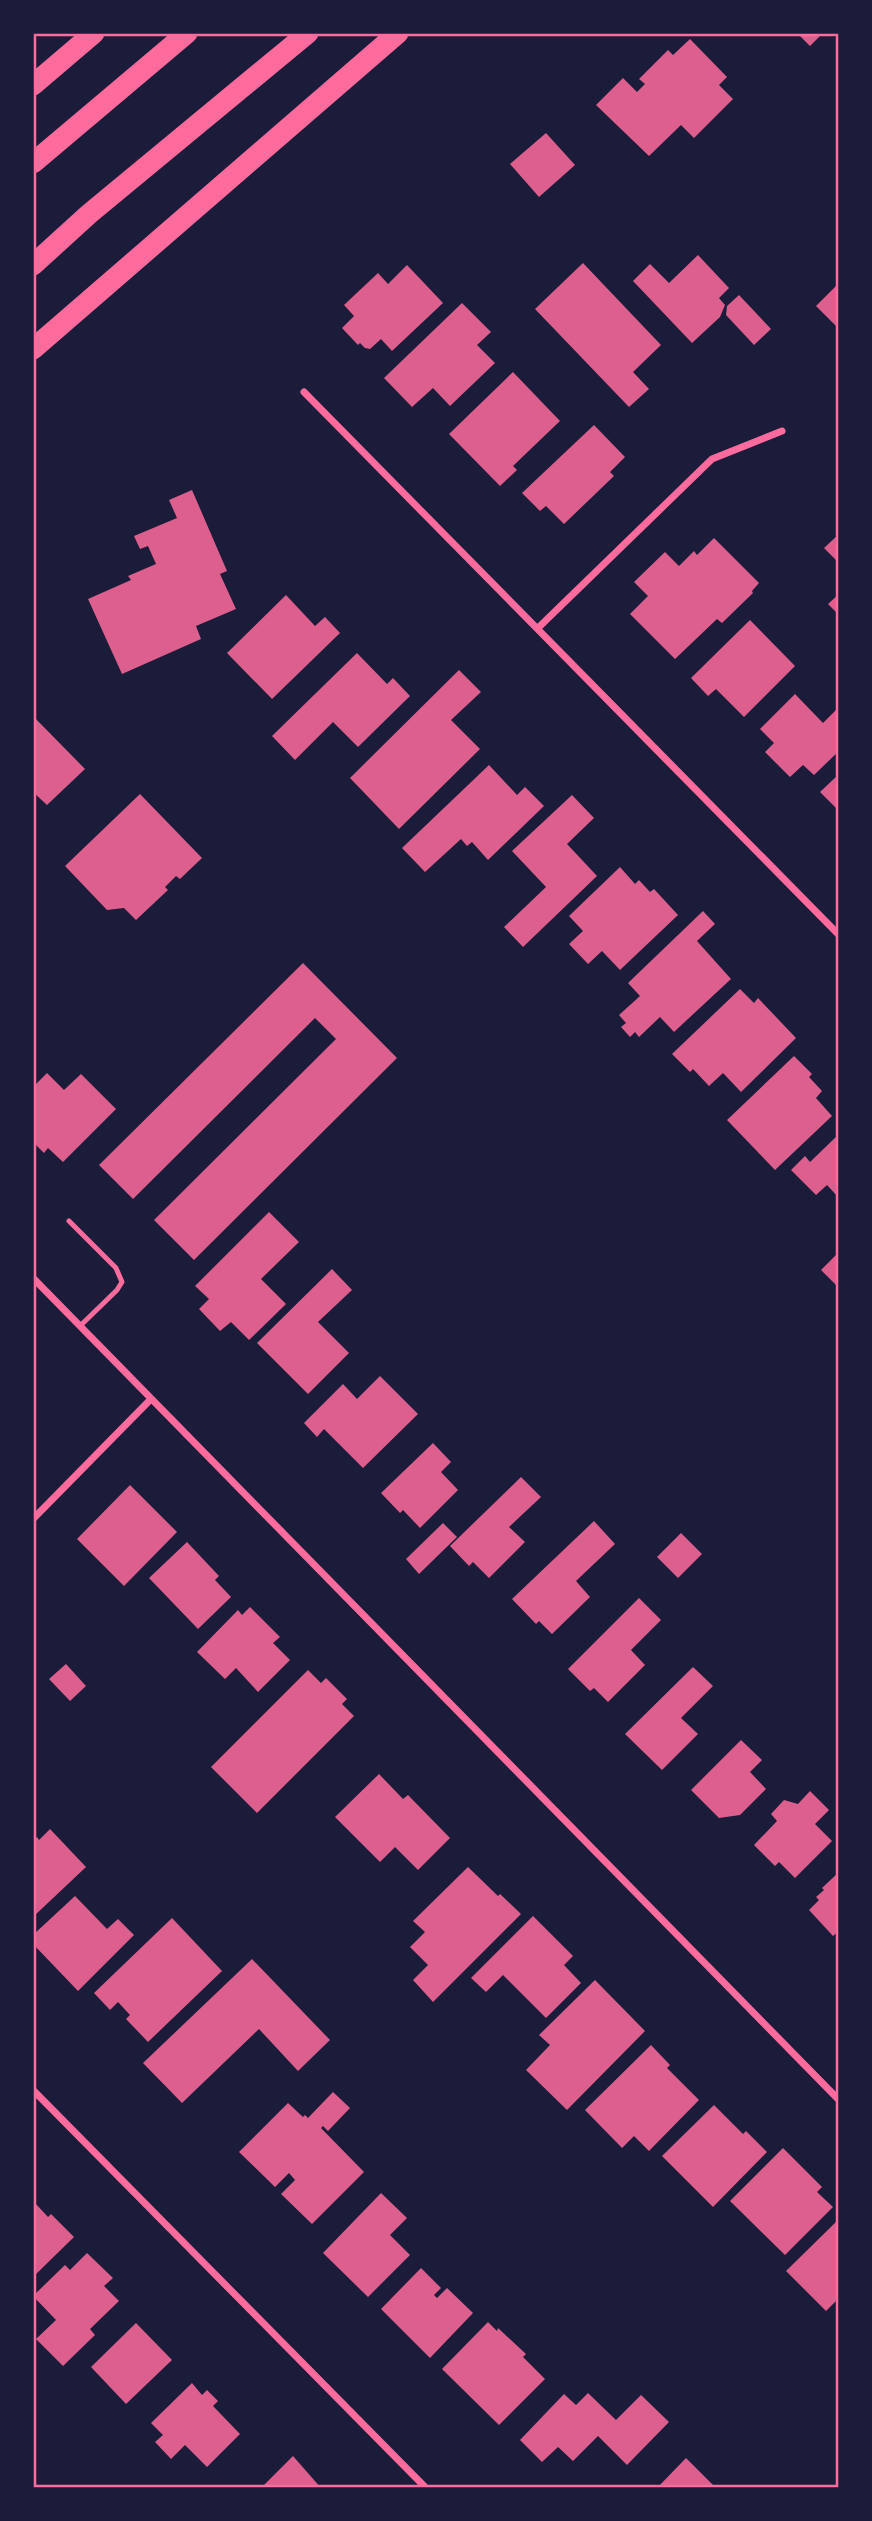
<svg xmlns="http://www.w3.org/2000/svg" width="872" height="2521" font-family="'Varela Round',sans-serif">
<rect width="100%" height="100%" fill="#1b1b3a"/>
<path fill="#dd5f8e" d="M797 33H823L810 46Z
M690 39 727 77 719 85 733 99 694 138 681 125 649 156 596 105 623 78 637 92 645 84 639 79 668 50 673 55Z
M546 133 575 165 539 197 510 164Z
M698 255 729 288 719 298 725 305 720 317 692 343 633 281 650 264 669 283Z
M583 263 661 345 633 372 649 389 629 407 535 309Z
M407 265 443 303 392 351 381 339 370 349 365 348 360 343 358 345 342 328 354 316 344 305 378 273 388 284Z
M839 283V323L836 326 816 306Z
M739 295 771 329 754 345 726 315 727 306Z
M462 303 491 332 477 345 495 363 450 406 433 388 412 407 384 378Z
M513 372 560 421 513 466 517 470 500 486 449 434Z
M594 425 625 457 610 472 614 476 564 524 546 506 540 511 522 493Z
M192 490 227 571 220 574 236 609 196 626 201 639 122 674 88 599 131 580 128 576 156 564 148 546 140 549 134 536 177 518 169 500Z
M839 534V563L824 548Z
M714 538 759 583 752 591 753 593 722 623 717 619 675 659 630 614 648 596 634 582 665 552 679 566 694 551 697 555Z
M839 594V615L828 604Z
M286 595 315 626 325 617 340 633 272 699 227 653Z
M750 620 795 666 744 717 716 689 708 696 691 678Z
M357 653 387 684 393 678 410 696 358 747 333 722 295 760 272 736Z
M459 670 481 692 451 720 480 749 399 829 350 778Z
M795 694 823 723 839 707V751L814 775 803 765 790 777 765 752 774 743 760 729Z
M33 716 85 769 47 805 33 792Z
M489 765 517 795 525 787 544 806 488 860 472 842 467 846 461 839 425 872 402 848Z
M839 774V811L820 792Z
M140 794 202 858 180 879 176 876 165 887 168 890 136 920 124 908 107 910 65 866Z
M572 795 594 818 567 844 597 876 523 947 504 927 546 887 512 851Z
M620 867 635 884 639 880 650 892 654 889 678 915 620 970 602 951 588 964 569 944 583 931 569 916Z
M703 911 715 924 697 941 731 979 674 1032 660 1017 639 1037 635 1032 630 1037 621 1027 626 1023 619 1015 640 996 628 983Z
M303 963 397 1058 194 1260 154 1220 336 1039 315 1018 133 1199 99 1165Z
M740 989 754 1003 758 998 796 1038 741 1092 723 1073 709 1086 693 1069 690 1072 672 1054Z
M794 1056 812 1074 809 1077 822 1091 816 1098 832 1116 775 1170 727 1120Z
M47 1073 64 1090 81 1074 116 1109 63 1162 48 1148 44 1153 33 1142V1087Z
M839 1134V1198L827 1185 816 1195 791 1170 805 1156 810 1162Z
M269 1212 299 1242 261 1279 286 1304 249 1340 231 1322 220 1331 199 1309 209 1299 195 1286Z
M839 1252V1288L821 1270Z
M332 1269 352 1290 318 1322 349 1353 308 1394 257 1343Z
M380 1376 418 1414 363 1468 324 1429 317 1437 304 1423 343 1384 357 1399Z
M433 1443 451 1462 441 1472 458 1490 420 1528 403 1510 400 1513 381 1493Z
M521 1477 541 1497 509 1527 525 1542 489 1578 473 1562 469 1566 450 1546Z
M130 1485 177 1532 124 1586 77 1539Z
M594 1521 615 1544 576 1581 590 1597 552 1634 539 1621 536 1624 512 1599Z
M443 1523 457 1537 419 1574 406 1559Z
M681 1533 702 1554 678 1578 657 1557Z
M187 1542 219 1576 215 1580 231 1597 198 1629 149 1578Z
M639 1598 661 1620 631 1650 645 1665 608 1702 594 1688 590 1691 568 1669Z
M250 1607 280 1637 273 1643 290 1660 258 1692 236 1668 225 1679 197 1652 238 1610 242 1615Z
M66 1664 86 1686 70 1701 49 1679Z
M693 1667 713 1686 681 1718 698 1734 662 1770 625 1734Z
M308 1670 321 1683 326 1678 347 1699 342 1704 354 1716 257 1813 211 1767Z
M741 1740 762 1760 750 1772 766 1789 740 1815 719 1818 691 1790Z
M379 1774 403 1799 408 1795 450 1838 418 1870 395 1847 380 1862 335 1817Z
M810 1791 829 1810 815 1824 832 1841 795 1878 779 1862 775 1866 754 1845 777 1821 771 1814 784 1800 798 1804Z
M50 1829 86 1867 33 1917V1841L37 1837 39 1840Z
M468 1867 498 1896 500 1894 521 1914 433 2002 413 1980 428 1965 410 1947 425 1932 413 1921Z
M839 1872V1931L833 1936 809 1910 819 1900 816 1897 824 1890 822 1888Z
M75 1896 107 1929 118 1919 134 1935 78 1991 33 1944V1935Z
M533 1916 573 1956 564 1965 581 1983 546 2018 503 1975 486 1992 471 1978Z
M172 1918 222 1971 148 2042 126 2019 130 2015 118 2002 110 2010 94 1993Z
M252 1959 330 2040 298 2071 259 2029 182 2103 143 2063Z
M595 1980 645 2031 567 2110 526 2070 550 2045 539 2035Z
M651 2045 670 2065 667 2068 699 2100 649 2151 634 2136 622 2148 585 2110Z
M333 2092 350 2108 328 2131 323 2126 321 2128 364 2172 312 2224 281 2194 295 2180 289 2173 275 2187 239 2152 288 2103 303 2117 305 2115 308 2118Z
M714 2105 743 2134 746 2131 767 2152 713 2207 662 2156Z
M783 2148 822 2187 817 2192 833 2207 785 2255 730 2201Z
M381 2193 407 2218 390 2235 410 2255 368 2297 323 2253Z
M35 2203 48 2217 51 2214 74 2237 33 2277V2205Z
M839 2219V2298L826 2311 786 2271Z
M87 2253 113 2278 104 2286 119 2301 90 2329 95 2335 63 2366 36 2339 56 2320 33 2296 65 2265 70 2270Z
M421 2268 441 2288 434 2295 437 2298 447 2288 473 2313 430 2358 381 2309Z
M488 2322 497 2331 498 2328 526 2354 523 2357 545 2379 499 2425 442 2369Z
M136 2323 172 2360 126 2404 91 2367Z
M192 2383 202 2395 207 2390 218 2401 213 2406 240 2434 207 2467 185 2445 171 2459 155 2442 163 2435 151 2423Z
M588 2393 616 2420 641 2395 669 2422 627 2465 598 2436 573 2461 558 2447 542 2462 520 2440 564 2394 576 2405Z
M293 2456 321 2488H261Z
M686 2458 716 2488H657Z"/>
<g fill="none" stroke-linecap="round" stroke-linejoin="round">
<path stroke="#ff6b9d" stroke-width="5" d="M69 1221 116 1268 122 1282 117 1290 80 1326"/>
<path stroke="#ff6b9d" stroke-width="7" d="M304 392 839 935
M538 628 712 459 782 431
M33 1278 839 2100
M33 1519 151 1399
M33 2090 426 2488"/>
<path stroke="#ff6b9d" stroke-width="21" d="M33 85 94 33
M33 163 187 33
M33 265 89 214 308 33
M33 349 398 33"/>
</g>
<rect width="872" height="2521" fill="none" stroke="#1b1b3a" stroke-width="70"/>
<rect x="35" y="35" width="802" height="2451" fill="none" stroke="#ff6b9d" stroke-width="2.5"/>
</svg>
